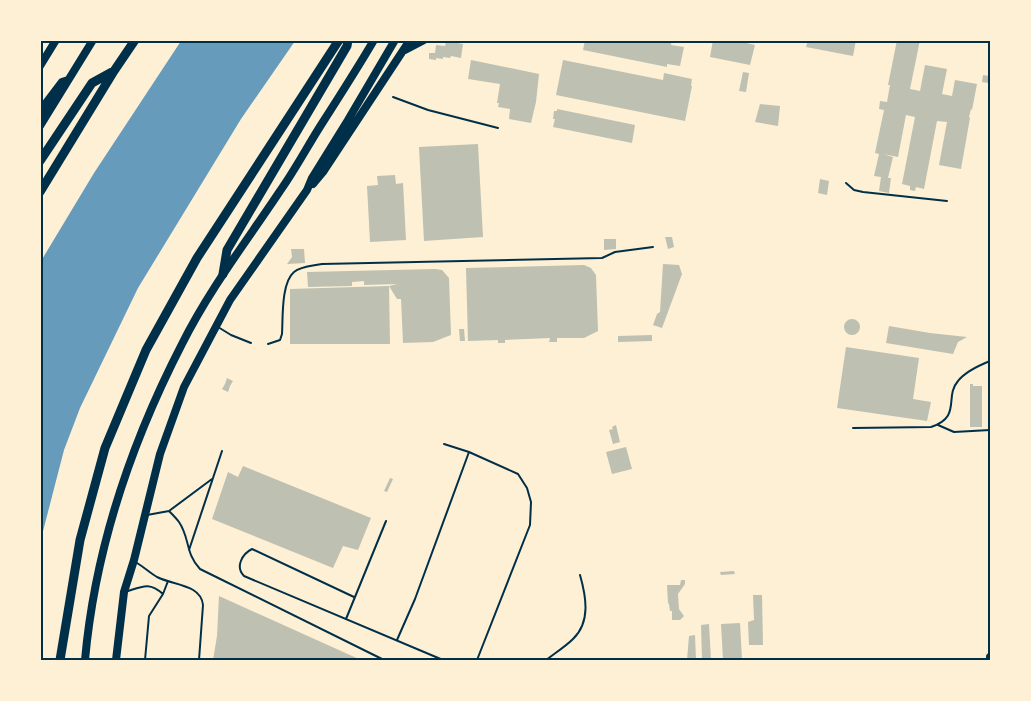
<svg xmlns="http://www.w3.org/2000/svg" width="1031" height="701" font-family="Inter,sans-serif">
<rect width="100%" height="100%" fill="#fdf0d5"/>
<path fill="#669bbc" d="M181 41H295L241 119 138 288 80 408 64 450 41 539V261L94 173Z"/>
<path fill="#bec0b2" d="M585 40H672L671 45 684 47 680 66 667 64V67L583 50Z
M713 40H734L755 45 750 65 710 57Z
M808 40H856L853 56 806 47Z
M897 40H920L910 89 920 91 925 65 947 69 942 94 952 96 955 80 977 84 972 110 971 109 969 117 970 118 961 169 939 165 947 122 937 121 924 189 916 187 915 191 910 190V186L902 184 915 117 906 115 898 157 883 154 893 157 888 178H891L889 193 879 191 881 177 874 176 879 154 875 153 884 110 879 109 880 101 887 102 890 85H888Z
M446 41 463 44 461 58 451 56 450 58 443 57V59L436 58V60L429 59V53H435L436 45 445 46Z
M471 60 539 74 536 102 531 123 509 119 510 109 498 107 499 103H497L500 84 468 79Z
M563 60 663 80 664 73 692 79 691 86H692L685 121 556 95Z
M743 72 749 73 746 92 739 91Z
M983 75 989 76 988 83 982 82Z
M760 104 780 106 778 126 755 122Z
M557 109 635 125 632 143 553 127 555 119H553L554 111H557Z
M478 144 483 237 424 241 419 147Z
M395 175 396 184 403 183 406 240 370 242 367 186 378 185 377 176Z
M820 179 829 181 827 195 818 193Z
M665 237H672L674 247 668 249Z
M604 239H616V249L604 250Z
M291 249H304L305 263 287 264 292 257Z
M663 264 679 265 682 274 662 328 653 325 657 314 660 312Z
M584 265 591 268 596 275 598 331 584 338H557V342H549L550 338 505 340V343H498V340L468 341 466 268Z
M435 269 442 270 449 278 451 335 433 342 403 343 401 299H397L389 286 390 344H290V289L389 286 397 284 364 285V281L352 282V286L308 287 307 272Z
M844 327a8 8 0 1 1 16 0a8 8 0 1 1-16 0Z
M889 326 930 333 967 337 958 342 953 354 886 343Z
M459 329H464L465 341H460Z
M652 335V341L618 342V336Z
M846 347 919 358 913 399 931 402 927 421 837 408Z
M227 378 233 381 230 386 228 392 222 389 225 384Z
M970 384H973V386H982V427H970Z
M616 425 620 442 613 444 609 430 613 429 612 427Z
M626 447 632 469 612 474 606 452Z
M243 466 371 518 358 550 343 546 333 568 212 519 228 472 238 477Z
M390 478 393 479 387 492 384 491Z
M734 571 735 574 721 575 720 572Z
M681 580H685V584L678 594 679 609 684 616 680 620H672V611H670L669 604 668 603 667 585H680Z
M753 595H762L763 645H749L748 622 754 620Z
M219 596 361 660H213L217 636Z
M740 623 742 660H723L721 624Z
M709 624 711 660H702L701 625Z
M695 635 696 660H687L689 636Z"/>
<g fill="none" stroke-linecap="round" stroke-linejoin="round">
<path stroke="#003049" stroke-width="2" d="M393 97 428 110 498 128
M846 183 854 190 863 192 947 201
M218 327 231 335 251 343
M268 344 280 340 282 334C283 318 281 283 294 272 301 266 313 266 322 264L602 258 615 252 653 247
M938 425 954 432 990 430
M853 428 931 427C962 417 944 397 958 381 965 372 980 365 990 361
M444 444 469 452 518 474 527 488 531 502 530 525 477 660
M169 511C172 514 176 518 179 522 190 538 185 553 200 569L384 660
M147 515 169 511 212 479
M189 550 222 451
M137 563C144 567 150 573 157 577 172 585 201 584 203 605L199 660
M128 591C143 586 150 582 163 594
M354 597 252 549C242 554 235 567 244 576L443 660
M346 619 386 521
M397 640 415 599 469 452
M145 660 149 616 163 594 168 581
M546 660C555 653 565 647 573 639 591 622 586 596 580 575"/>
<path stroke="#003049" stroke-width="8" d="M990 660V657"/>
<path stroke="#003049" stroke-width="8" d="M405 50 424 40
M40 66 56 40
M40 111 62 82 68 80
M40 126 93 40
M313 184 323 172 410 40
M85 660C95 549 131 443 182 344 209 290 246 242 280 191 295 170 307 147 321 125 339 97 357 69 374 40
M116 660 124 592 134 560 160 454 184 387 230 300 307 190 312 178 348 120 395 40"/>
<path stroke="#003049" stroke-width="9" d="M40 161 92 83 112 72
M40 192 114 71 135 40
M223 274 227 250 347 46 348 40
M60 660 80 540 105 448 146 350 197 258 339 40"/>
</g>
<rect width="1031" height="701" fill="none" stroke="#fdf0d5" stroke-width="84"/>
<rect x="42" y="42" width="947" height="617" fill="none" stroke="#003049" stroke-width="2"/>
</svg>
